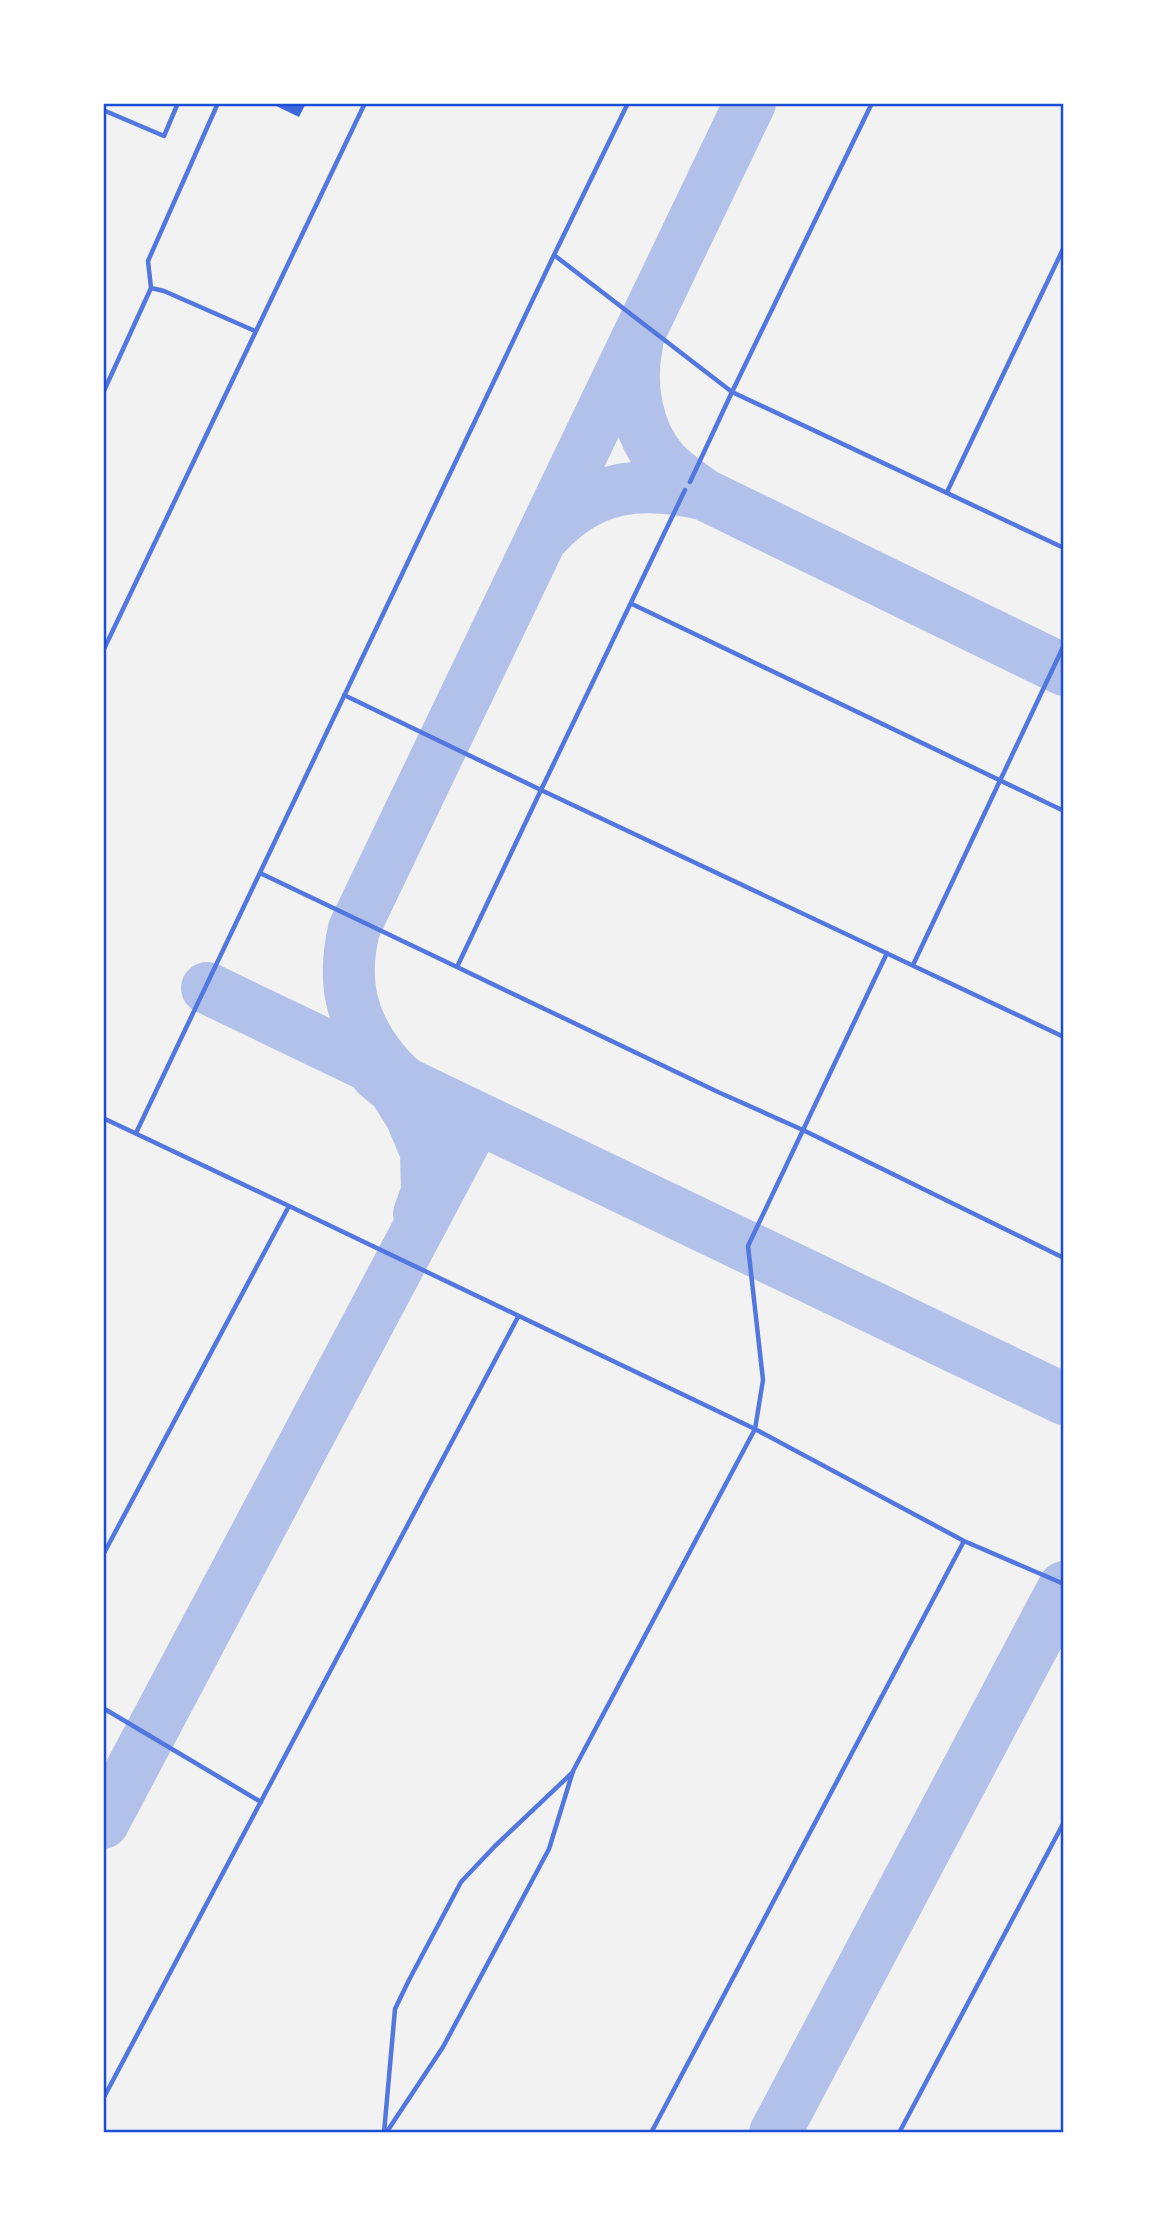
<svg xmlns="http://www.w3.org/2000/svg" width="1167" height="2236" font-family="Manrope,sans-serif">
<rect width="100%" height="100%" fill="#f2f2f2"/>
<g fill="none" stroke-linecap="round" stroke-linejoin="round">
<path stroke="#b2c1ea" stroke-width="52" d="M637 345C629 384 636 432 664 463 675 475 690 484 703 494L1064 670
M546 534C591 485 640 480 703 494
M207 988 1064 1399
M376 1074 394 1089 411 1116 426 1152 427 1192 419 1214
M416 1089C404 1084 391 1071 383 1061 350 1020 342 980 354 929L750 103
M103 1823 477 1118
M775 2133 1064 1587"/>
</g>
<path fill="#3d67dc" d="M270 103H306L299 117Z"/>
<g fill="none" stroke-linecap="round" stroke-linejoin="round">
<path stroke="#5277de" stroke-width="4.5" d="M872 103 732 392 1064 548
M103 110 164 136 178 103
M554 255 628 103
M151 288 148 261 218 103
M103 393 151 288 164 291 255 331
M685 490 541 790 1064 1037
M947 492 1064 247
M632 604 1064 811
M103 651 365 103
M344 695 541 790 457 967 718 1092 803 1130 1064 1258
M260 873 457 967
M913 965 1064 645
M103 1118 289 1206 103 1555
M136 1133 554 255 732 392 690 482
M289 1206 755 1429 964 1541 651 2133
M964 1541 1064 1584
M103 1708 261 1802
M103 2099 518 1317
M384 2133 395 2009 409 1980 461 1882 495 1846 573 1772
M386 2133 443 2047 549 1849 573 1771 755 1429 763 1380 748 1246 887 953
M899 2133 1064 1822"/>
</g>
<rect width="1167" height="2236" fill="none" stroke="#ffffff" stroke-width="210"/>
<rect x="105" y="105" width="957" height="2026" fill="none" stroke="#1d4ed8" stroke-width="2.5"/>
</svg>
